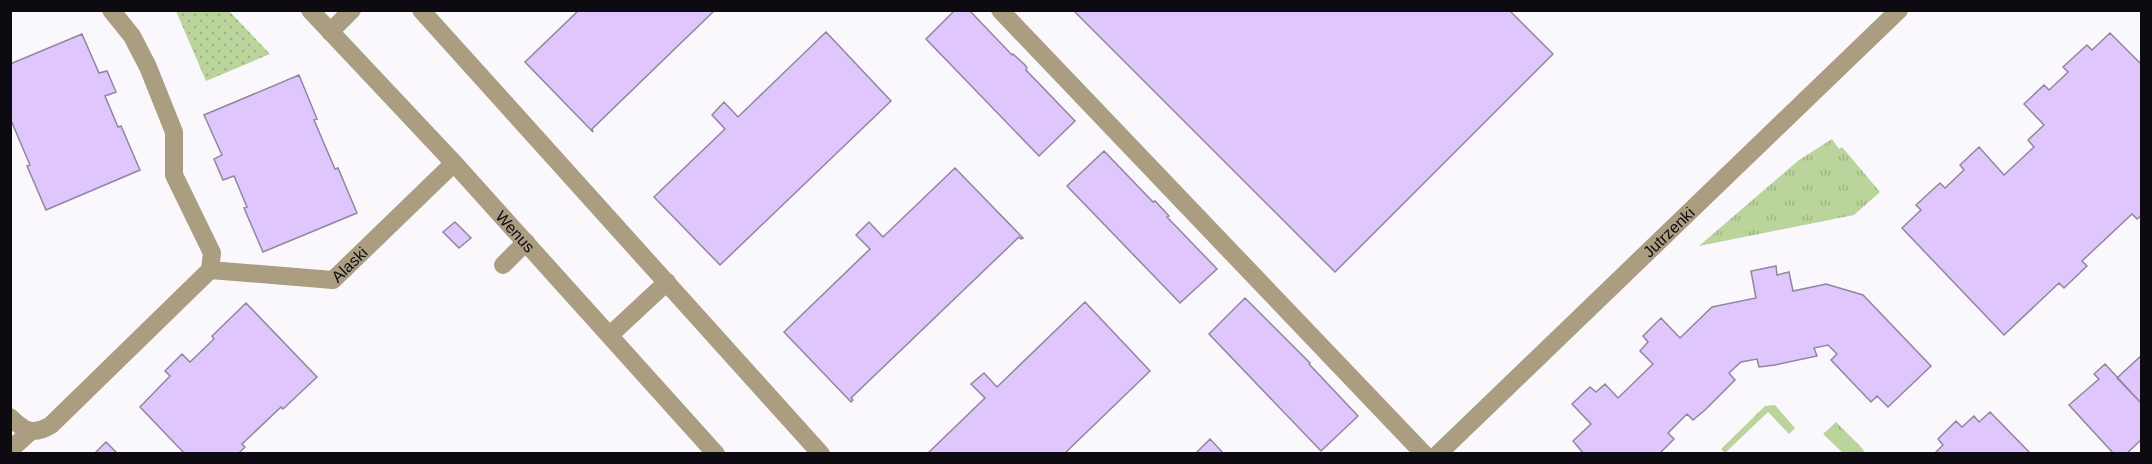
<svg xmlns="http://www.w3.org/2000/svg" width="2152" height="464" font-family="Arial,sans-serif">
<defs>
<pattern id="grass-tufts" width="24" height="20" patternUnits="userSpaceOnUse" patternTransform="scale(1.5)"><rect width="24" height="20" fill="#bad49c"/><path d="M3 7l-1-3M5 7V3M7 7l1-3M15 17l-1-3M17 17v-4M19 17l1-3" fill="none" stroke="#9fb585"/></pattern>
<pattern id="park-dots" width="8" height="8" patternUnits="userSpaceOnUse" patternTransform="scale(1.5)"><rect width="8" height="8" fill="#bad49c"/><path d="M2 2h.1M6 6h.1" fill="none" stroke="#9fb585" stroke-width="1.8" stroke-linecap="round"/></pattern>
</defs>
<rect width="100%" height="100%" fill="#faf7fd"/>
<path fill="url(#grass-tufts)" d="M1832 139 1839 149 1842 147 1880 192 1854 215 1699 246 1799 160Z
M1775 405 1795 428 1789 434 1768 412 1725 453 1721 449 1765 406Z
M1836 422 1862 448 1865 453H1843L1823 434Z"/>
<path fill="url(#park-dots)" d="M176 11H229L270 54 206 81Z"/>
<path fill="#dfc6fc" stroke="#91869d" stroke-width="1.5" d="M579 10H715L592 129 593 132 525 62Z
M955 10H969L1012 55 1013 54 1025 65 1027 68 1026 70 1075 121 1039 156 926 39Z
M1073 10H1509L1553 54 1335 272Z
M826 32 891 101 720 265 654 197 725 129 712 115 724 102 738 117Z
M2110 33 2142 65V215L2137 219 2132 214 2082 261 2087 266 2064 288 2059 283 2004 335 1902 228 1921 210 1916 205 1940 183 1945 188 1964 170 1960 165 1979 147 2004 175 2034 147 2028 140 2044 125 2024 104 2044 85 2049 90 2063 77 2068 72 2063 67 2087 45 2092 50Z
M82 34 99 73 107 71 116 92 105 96 118 127 121 126 140 170 46 210 27 166 30 165 10 118V64Z
M299 75 317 119 314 120 335 169 338 168 357 213 263 252 244 208 247 207 234 176 223 180 214 159 222 155 204 115Z
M1104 151 1153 202 1155 201 1169 216 1167 217 1217 269 1180 303 1067 186Z
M955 168 1023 238 1021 239 1019 237 851 398 853 400 851 402 784 332 870 249 856 235 869 222 883 237Z
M455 222 471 238 459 248 443 232Z
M1776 266 1777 275 1789 272 1793 291 1826 284 1863 295 1931 366 1888 407 1877 396 1871 402 1831 360 1837 354 1828 345 1814 348 1817 356 1775 365 1759 367 1757 359 1741 362 1729 373 1735 380 1705 410 1693 420 1687 414 1668 433 1674 439 1659 454H1584L1573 441 1591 424 1572 404 1590 387 1596 392 1605 384 1618 398 1653 364 1640 351 1648 342 1643 336 1661 318 1680 338 1712 307 1756 298 1751 271Z
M1245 298 1310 363 1309 364 1358 416 1321 451 1209 334Z
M1085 302 1150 371 1064 454H927L985 398 971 384 984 373 997 387Z
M246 303 317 377 283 409 281 407 242 444 245 447 238 454H185L140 407 170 376 165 371 182 354 190 362 214 339 212 336Z
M2142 355V404L2117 378Z
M2105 364 2142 404V439L2126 454H2114L2069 405 2099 379 2094 374Z
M1990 412 2031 454H1934L1943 445 1938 439 1956 421 1962 427 1974 416 1979 422Z
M1210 439 1224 454H1195Z
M106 442 118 454H94Z"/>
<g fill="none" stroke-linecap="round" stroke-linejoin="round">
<path stroke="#ab9d80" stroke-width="18" d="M421 10 821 454
M1000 10 1424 454
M330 32 352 10
M503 265 526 242
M610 335 667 282"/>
<g stroke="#ab9d80" stroke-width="18">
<path id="s1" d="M310 10 454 163 716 454"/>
<path id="s2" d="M210 270 333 280 454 163"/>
<path d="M10 417C24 431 33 436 51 425L210 270 212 253 174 175V132L148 67 132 36 111 10"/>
<path d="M10 450 31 431"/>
<path id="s3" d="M1438 454 1899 10"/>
</g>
</g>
<g text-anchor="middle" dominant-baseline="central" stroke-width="4.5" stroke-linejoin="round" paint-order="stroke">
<g font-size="16" fill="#0d0a12" stroke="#faf7fd">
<text stroke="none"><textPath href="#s1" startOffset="302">Wenus</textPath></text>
<text stroke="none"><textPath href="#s3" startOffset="320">Jutrzenki</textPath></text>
<text stroke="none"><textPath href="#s2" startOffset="146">Alaski</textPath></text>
</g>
</g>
<rect width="2152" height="464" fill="none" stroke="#0d0a12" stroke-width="24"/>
</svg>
